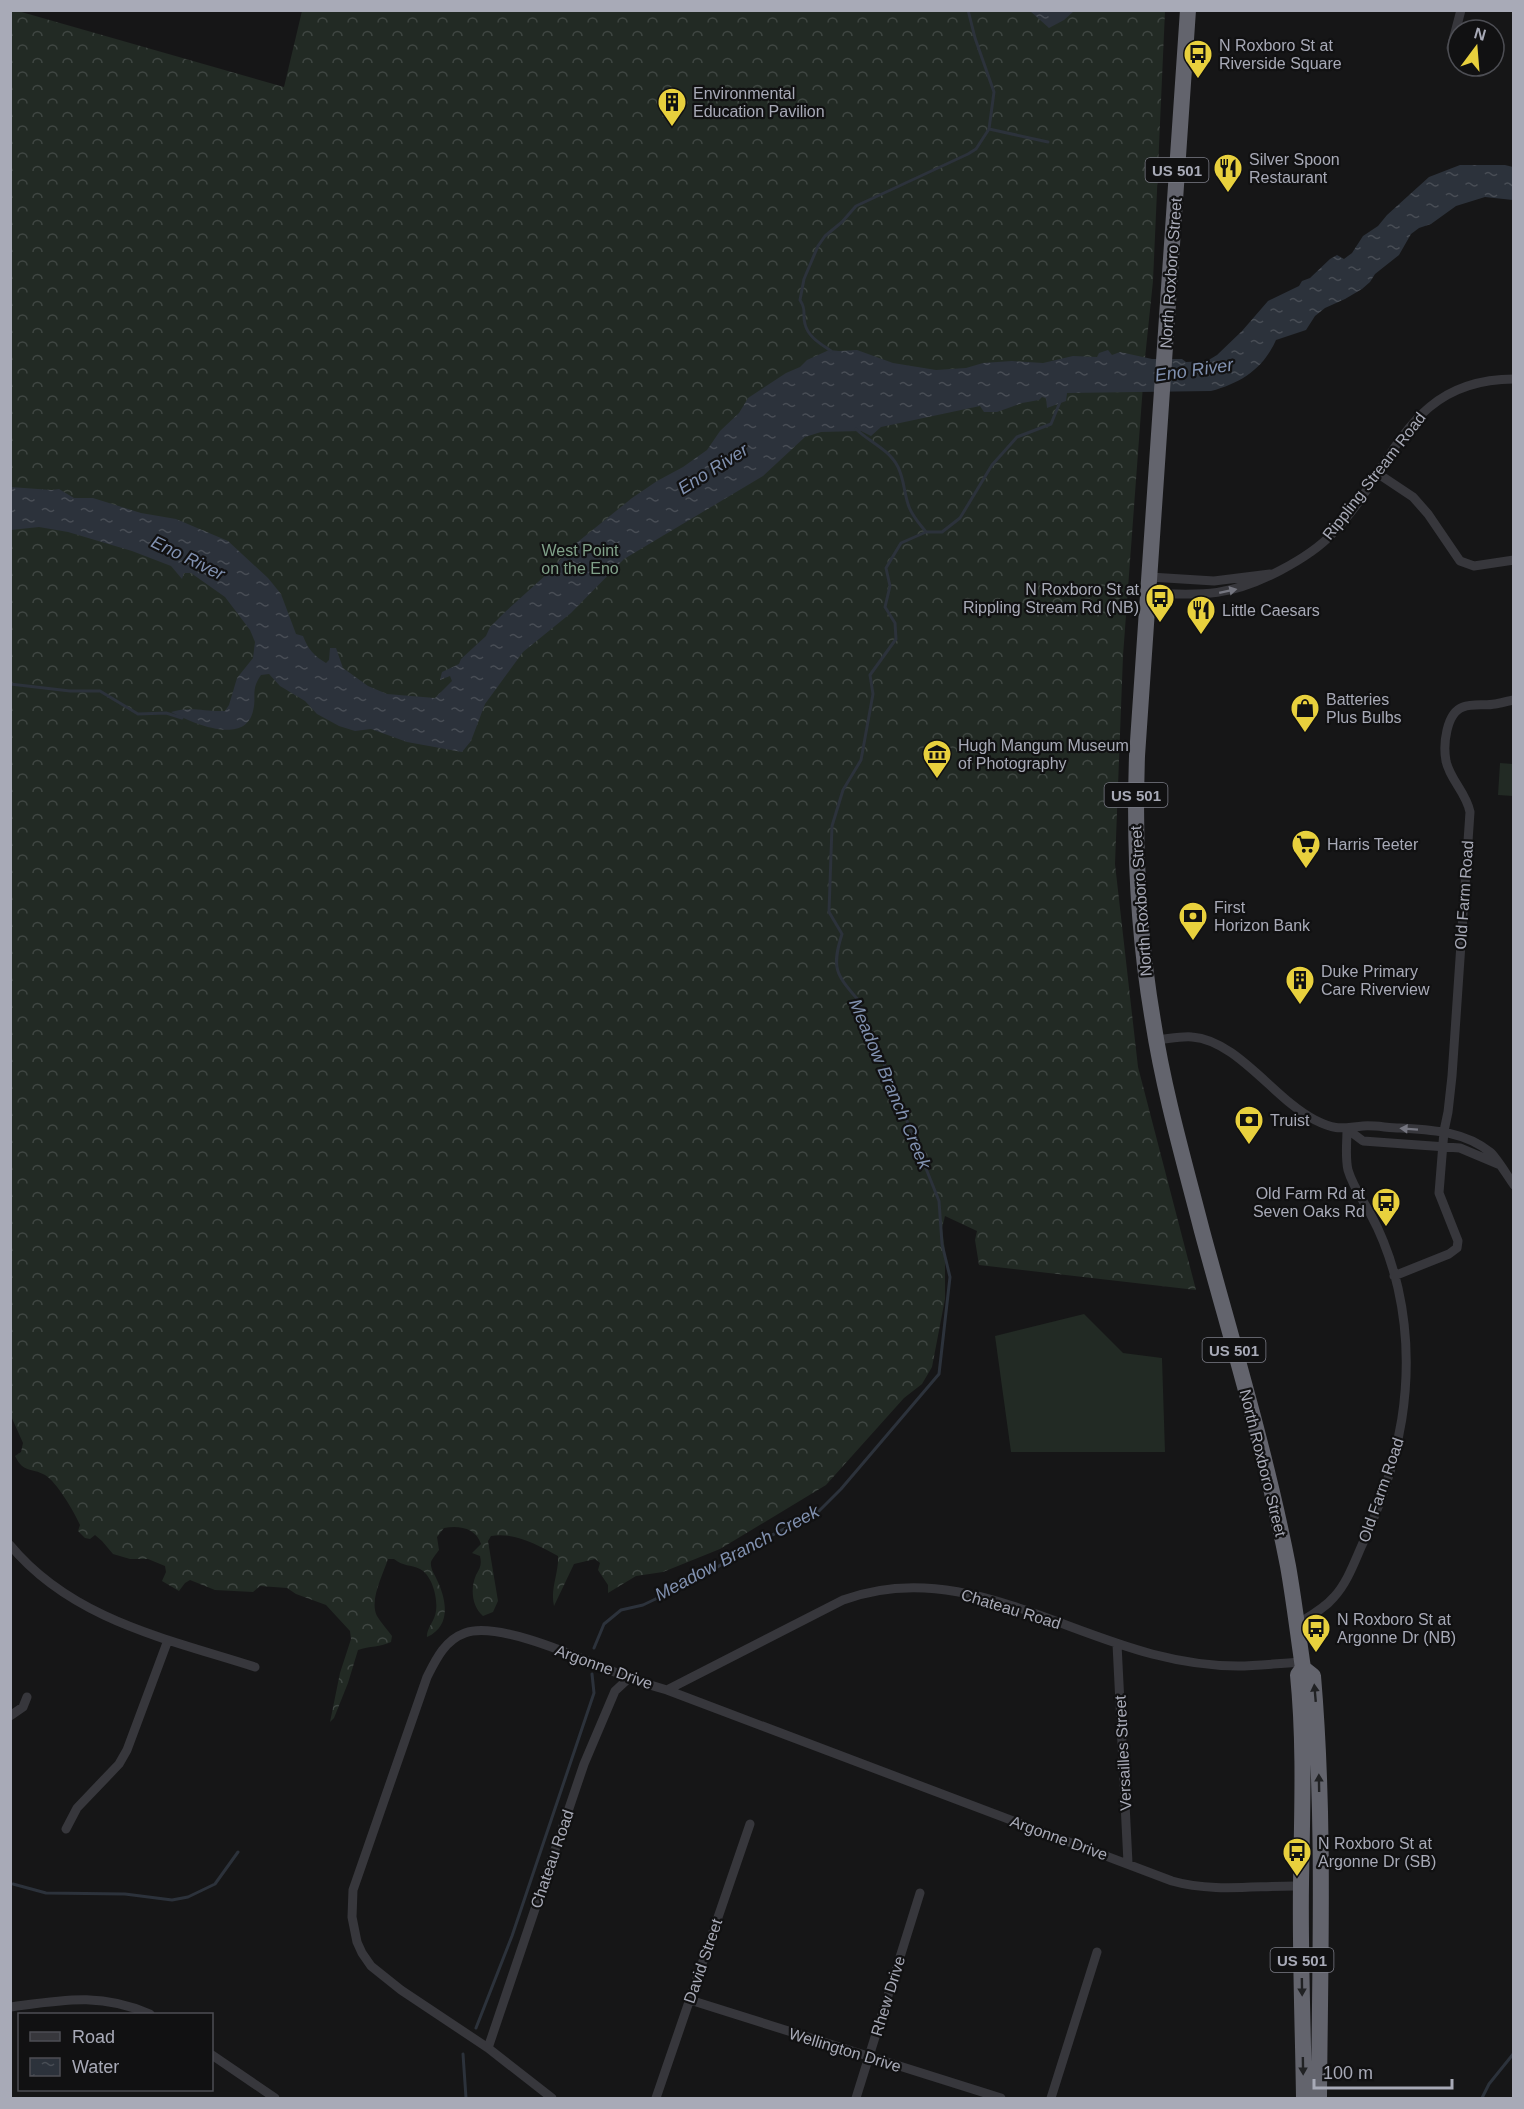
<svg xmlns="http://www.w3.org/2000/svg" width="1524" height="2109" font-family="Helvetica,sans-serif">
<defs>
<pattern id="forest-crowns" width="20" height="18" patternUnits="userSpaceOnUse" patternTransform="scale(1.5)"><rect width="20" height="18" fill="#222a24"/><path d="M2 6a3 3 0 1 1 6 0M12 15a3 3 0 1 1 6 0" fill="none" stroke="#3f4642"/></pattern>
<pattern id="water-ripples" width="26" height="14" patternUnits="userSpaceOnUse" patternTransform="scale(1.5)"><rect width="26" height="14" fill="#2c323b"/><path d="M2 4q2-2 4 0t4 0M15 11q2-2 4 0t4 0" fill="none" stroke="#484d55"/></pattern>
</defs>
<rect width="100%" height="100%" fill="#161617"/>
<path fill="#222a24" d="M1500 763 1513 764V796L1498 795Z
M1084 1314 1123 1353 1162 1358 1165 1452H1011L995 1336Z"/>
<path fill="url(#forest-crowns)" d="M11 11H18L284 87 302 11H1165L1153 281 1145 358 1123 656 1115 864 1138 1067 1196 1290 979 1265 975 1240 977 1231 945 1216 942 1228 945 1251V1299L932 1367 922 1384 904 1398 826 1485 720 1549 663 1572 636 1576 608 1593V1585L598 1570 600 1563 595 1559 574 1564 554 1606C550 1589 559 1573 558 1556 537 1545 515 1532 491 1536L488 1541 498 1601 493 1612 483 1616C472 1607 470 1589 476 1575 480 1568 482 1565 480 1556L472 1553 481 1544C476 1528 459 1525 444 1528L437 1537 439 1550C436 1554 432 1559 431 1562 430 1569 435 1575 437 1580 447 1601 451 1626 427 1637 426 1629 435 1621 436 1611 438 1598 432 1575 420 1569 410 1564 404 1567 394 1559H388C383 1575 369 1600 377 1616 381 1623 387 1629 392 1636L391 1642C381 1647 369 1646 358 1650L348 1683 334 1718 330 1722 340 1673 351 1639 350 1631 326 1605 296 1594 287 1588 260 1586 253 1592 215 1590 190 1580 185 1583 179 1591 162 1581 166 1572 165 1566 148 1559H130L113 1554 102 1541 95 1535 90 1539 85 1538 78 1531 80 1525C75 1513 56 1481 45 1475 31 1467 24 1474 15 1456L21 1452 23 1443 11 1416Z"/>
<path fill="url(#water-ripples)" d="M1030 11H1074L1064 20 1049 28Z
M1460 165H1505L1513 167V200L1485 197 1456 206 1431 224 1419 228 1411 234 1399 255 1375 274 1370 282 1362 289 1345 299 1325 308 1315 316 1306 330 1276 340C1263 369 1241 383 1211 391L1067 393 1066 401 1047 408 1046 398 1042 397 1039 400 1022 403 997 412H984L980 406 881 427 871 436 861 431 821 432 805 437 763 476 624 559 571 613 523 652 485 704 471 741 462 752 407 742 371 729 355 731 339 726 317 714 305 701 280 686 269 674 261 675C250 691 257 696 253 711 245 747 190 722 171 712 192 706 204 712 225 711L229 705 237 678 253 658 255 642 250 630 225 597 191 573H184L182 579 171 566 132 551 68 532 39 527 11 530 10 487 52 490 59 489 74 498H93L141 513 176 519 228 541 268 578 281 594 296 634 303 636C308 649 314 656 326 663L329 660 330 648H336L343 668 368 686 387 694 435 698 452 681 450 676 440 680 442 672 459 664 461 659 486 636 490 627 504 613 548 573 574 545 632 498 657 481 683 467 707 450 720 431 739 413 748 398 786 373 800 367 807 360 829 350 839 351 857 350 893 363 936 370 966 368 983 363 1012 361 1043 363 1073 356 1097 357 1099 353 1108 350 1112 355 1120 352 1152 359H1182L1186 362 1207 361 1217 355 1242 331 1268 301 1299 286 1302 281 1310 278 1330 259 1337 255 1344 259 1352 253 1363 236 1378 226 1387 215 1429 177Z"/>
<g fill="none" stroke-linecap="round" stroke-linejoin="round">
<path stroke="#2c323b" stroke-width="3" d="M989 129 1048 142
M831 351C821 344 808 337 805 324 802 313 807 311 800 300L804 279 818 246 825 236 842 222 856 206 968 154 976 149 989 129 994 92 975 38 968 10
M856 429C869 442 889 449 898 467 904 479 904 492 908 504 911 515 919 523 926 532
M10 684 70 691H100L138 714 166 713 182 718
M594 1648 604 1624 621 1610 643 1605 666 1594 710 1572 743 1550 819 1511 841 1489 939 1374 950 1277 942 1244 939 1201 859 1001C836 974 831 969 842 934L829 912 832 826 843 790 861 760 873 694 870 675 896 639 895 623 885 607 890 586 886 568 901 543 926 532H942L960 518 992 465 1017 437 1051 424 1060 402
M13 1884 46 1893 125 1894 172 1900 188 1897 215 1884 238 1852
M476 2028 512 1936 594 1693 592 1674
M463 2054 466 2098
M1482 2098 1489 2084 1514 2053"/>
<path stroke="#37373c" stroke-width="9" d="M1451 48 1461 10
M1377 473 1413 497 1428 514 1460 561 1474 566 1514 560
M1150 577 1214 581 1270 574
M1149 593C1204 596 1232 596 1281 570 1300 560 1318 549 1333 533 1394 470 1405 379 1514 379
M1156 1040C1168 1039 1181 1036 1192 1037 1237 1040 1275 1100 1315 1120 1337 1131 1341 1128 1363 1126 1375 1125 1388 1128 1400 1128 1432 1130 1464 1131 1490 1152 1497 1158 1508 1177 1514 1185
M1347 1129 1363 1141 1460 1148 1498 1164
M1394 1276 1449 1254 1457 1248 1458 1241 1439 1193 1444 1131 1448 1112 1452 1076 1470 812C1466 792 1450 780 1446 761 1443 745 1446 713 1463 707 1473 703 1485 706 1495 704 1501 703 1508 701 1514 700
M10 1545C72 1620 168 1639 255 1667
M1297 1624C1310 1616 1324 1609 1334 1597 1347 1583 1354 1563 1362 1545 1400 1465 1418 1376 1398 1288 1392 1263 1383 1237 1371 1215 1363 1200 1353 1187 1348 1170 1345 1157 1347 1143 1347 1129
M1117 1644 1128 1863
M667 1690 843 1600C951 1560 1049 1627 1152 1654 1179 1661 1210 1666 1238 1666 1259 1666 1281 1663 1302 1662
M10 1716 23 1707 27 1697
M66 1829 77 1808 119 1764 127 1750 168 1640
M690 2000 1001 2098
M10 2007C62 2000 100 1992 150 2014
M488 2048 584 1764 615 1691 629 1678
M212 2055 275 2098
M552 2098 488 2048 401 1990 371 1966 362 1953 357 1942 352 1917 353 1890 427 1677C436 1659 445 1640 465 1633 501 1620 590 1663 627 1677 640 1682 653 1686 667 1690L1172 1881C1214 1893 1258 1885 1301 1886
M656 2098 750 1824
M856 2098 920 1893
M1051 2098 1097 1952"/>
<path stroke="#63646d" stroke-width="16" d="M1188 10 1137 756C1134 845 1138 934 1153 1021 1164 1092 1184 1161 1202 1231 1232 1342 1266 1453 1288 1566 1294 1600 1298 1634 1303 1668L1298 1675C1305 1744 1302 1814 1301 1884 1300 1956 1303 2027 1304 2098
M1303 1668 1313 1676C1325 1816 1320 1958 1319 2098"/>
</g>
<defs><path id="oneway-solid" d="M-6-.8H1V-3.2L6.5 0L1 3.2V.8H-6Z" transform="scale(1.5)"/></defs>
<g fill="#757680">
<use href="#oneway-solid" transform="translate(1228 591) rotate(-12)"/>
<use href="#oneway-solid" transform="translate(1409 1129) rotate(-176)"/>
</g>
<g fill="#212224">
<use href="#oneway-solid" transform="translate(1315 1693) rotate(-95)"/>
<use href="#oneway-solid" transform="translate(1319 1783) rotate(-91)"/>
<use href="#oneway-solid" transform="translate(1302 1987) rotate(89)"/>
<use href="#oneway-solid" transform="translate(1303 2066) rotate(89)"/>
</g>
<defs>
<g id="bus-pin" transform="scale(1.5)"><path d="M0 17L-7.5 6A9.5 9.5 0 1 1 7.5 6Z" fill="#e8d03d" stroke="#111112"/><path d="M-5-6H5V4H4V6H2V4H-2V6H-4V4H-5ZM-3.5-4V0h7V-4ZM-3.5 1.2v1.5H-2V1.2ZM2 1.2v1.5H3.5V1.2Z" fill="#111"/></g>
<g id="building-pin" transform="scale(1.5)"><path d="M0 17L-7.5 6A9.5 9.5 0 1 1 7.5 6Z" fill="#e8d03d" stroke="#111112"/><path d="M-4-6H4V6H1V3H-1V6H-4ZM-2.5-4.3h1.7v1.8h-1.7ZM.8-4.3h1.7v1.8H.8ZM-2.5-1h1.7V.8h-1.7ZM.8-1h1.7V.8H.8Z" fill="#111"/></g>
<g id="restaurant-pin" transform="scale(1.5)"><path d="M0 17L-7.5 6A9.5 9.5 0 1 1 7.5 6Z" fill="#e8d03d" stroke="#111112"/><path d="M-5-6h1v4h1v-4h1v4h1v-4h1v5L-1.5 .5V6h-2V.5L-5-1ZM5-6V6H3V1.5H1.5Q1.5-4 5-6Z" fill="#111"/></g>
<g id="shop-pin" transform="scale(1.5)"><path d="M0 17L-7.5 6A9.5 9.5 0 1 1 7.5 6Z" fill="#e8d03d" stroke="#111112"/><path d="M-5-2.5h2.3a2.7 3.5 0 0 1 5.4 0H5L5.5 6h-11ZM-1.5-2.5h3a1.5 2.3 0 0 0-3 0Z" fill="#111"/></g>
<g id="museum-pin" transform="scale(1.5)"><path d="M0 17L-7.5 6A9.5 9.5 0 1 1 7.5 6Z" fill="#e8d03d" stroke="#111112"/><path d="M0-6L6-3V-2H-6V-3ZM-5-1h2V3h-2ZM-1-1h2V3h-2ZM3-1h2V3H3ZM-6 4H6V6H-6Z" fill="#111"/></g>
<g id="supermarket-pin" transform="scale(1.5)"><path d="M0 17L-7.5 6A9.5 9.5 0 1 1 7.5 6Z" fill="#e8d03d" stroke="#111112"/><path d="M-6-5.5h2.5l.6 2H6L4.5 2H-2.5L-4.4-4H-6ZM-1.5 3.2a1.3 1.3 0 1 0 .1 0ZM3 3.2a1.3 1.3 0 1 0 .1 0Z" fill="#111"/></g>
<g id="bank-pin" transform="scale(1.5)"><path d="M0 17L-7.5 6A9.5 9.5 0 1 1 7.5 6Z" fill="#e8d03d" stroke="#111112"/><path d="M-6-4H6V4H-6ZM0-2.3a2.3 2.3 0 1 0 0 4.6a2.3 2.3 0 1 0 0-4.6Z" fill="#111"/></g>
</defs>
<g fill-rule="evenodd">
<use href="#bus-pin" x="1198" y="54"/>
<use href="#building-pin" x="672" y="102"/>
<use href="#restaurant-pin" x="1228" y="168"/>
<use href="#bus-pin" x="1160" y="598"/>
<use href="#restaurant-pin" x="1201" y="610"/>
<use href="#shop-pin" x="1305" y="708"/>
<use href="#museum-pin" x="937" y="754"/>
<use href="#supermarket-pin" x="1306" y="844"/>
<use href="#bank-pin" x="1193" y="916"/>
<use href="#building-pin" x="1300" y="980"/>
<use href="#bank-pin" x="1249" y="1120"/>
<use href="#bus-pin" x="1386" y="1202"/>
<use href="#bus-pin" x="1316" y="1628"/>
<use href="#bus-pin" x="1297" y="1852"/>
</g>
<g text-anchor="middle" dominant-baseline="central" stroke-width="4.5" stroke-linejoin="round" paint-order="stroke">
<g fill="#111112" stroke="#7b7c86" stroke-width="1.5">
<rect x="1145.5" y="158" width="63" height="24" rx="4.5"/>
<rect x="1104.5" y="783" width="63" height="24" rx="4.5"/>
<rect x="1202.5" y="1338" width="63" height="24" rx="4.5"/>
<rect x="1270.5" y="1948" width="63" height="24" rx="4.5"/>
</g>
<g font-size="15" font-weight="bold" fill="#a8aab7">
<text x="1177" y="170">US 501</text>
<text x="1136" y="795">US 501</text>
<text x="1234" y="1350">US 501</text>
<text x="1302" y="1960">US 501</text>
</g>
<g font-size="16" fill="#a8aab7" stroke="#111112" text-anchor="start">
<text x="1219" y="45">N Roxboro St at<tspan x="1219" dy="18">Riverside Square</tspan></text>
<text x="693" y="93">Environmental<tspan x="693" dy="18">Education Pavilion</tspan></text>
<text x="1249" y="159">Silver Spoon<tspan x="1249" dy="18">Restaurant</tspan></text>
<text x="1139" y="589" text-anchor="end">N Roxboro St at<tspan x="1139" dy="18">Rippling Stream Rd (NB)</tspan></text>
<text x="1222" y="610">Little Caesars</text>
<text x="1326" y="699">Batteries<tspan x="1326" dy="18">Plus Bulbs</tspan></text>
<text x="958" y="745">Hugh Mangum Museum<tspan x="958" dy="18">of Photography</tspan></text>
<text x="1327" y="844">Harris Teeter</text>
<text x="1214" y="907">First<tspan x="1214" dy="18">Horizon Bank</tspan></text>
<text x="1321" y="971">Duke Primary<tspan x="1321" dy="18">Care Riverview</tspan></text>
<text x="1270" y="1120">Truist</text>
<text x="1365" y="1193" text-anchor="end">Old Farm Rd at<tspan x="1365" dy="18">Seven Oaks Rd</tspan></text>
<text x="1337" y="1619">N Roxboro St at<tspan x="1337" dy="18">Argonne Dr (NB)</tspan></text>
<text x="1318" y="1843">N Roxboro St at<tspan x="1318" dy="18">Argonne Dr (SB)</tspan></text>
</g>
<g font-size="16" fill="#a8aab7" stroke="#111112">
<text transform="translate(1171 273) rotate(-86)">North Roxboro Street</text>
<text transform="translate(1374 476) rotate(-52)">Rippling Stream Road</text>
<text transform="translate(1464 895) rotate(-86)">Old Farm Road</text>
<text transform="translate(1141 901) rotate(-94)">North Roxboro Street</text>
<text transform="translate(1263 1463) rotate(76)">North Roxboro Street</text>
<text transform="translate(1381 1490) rotate(-71)">Old Farm Road</text>
<text transform="translate(1011 1609) rotate(17)">Chateau Road</text>
<text transform="translate(604 1667) rotate(20)">Argonne Drive</text>
<text transform="translate(1123 1753) rotate(-93)">Versailles Street</text>
<text transform="translate(1059 1838) rotate(20)">Argonne Drive</text>
<text transform="translate(552 1859) rotate(-71)">Chateau Road</text>
<text transform="translate(703 1961) rotate(-71)">David Street</text>
<text transform="translate(888 1996) rotate(-73)">Rhew Drive</text>
<text transform="translate(845 2050) rotate(17)">Wellington Drive</text>
</g>
<g font-size="16" fill="#80a189" stroke="#111112">
<text x="580" y="550">West Point<tspan x="580" dy="18">on the Eno</tspan></text>
</g>
<g font-size="18" font-style="italic" fill="#8191b0" stroke="#111112">
<text transform="translate(1194 370) rotate(-8)">Eno River</text>
<text transform="translate(713 469) rotate(-32)">Eno River</text>
<text transform="translate(188 558) rotate(26)">Eno River</text>
<text transform="translate(890 1084) rotate(67)">Meadow Branch Creek</text>
<text transform="translate(737 1553) rotate(-28)">Meadow Branch Creek</text>
</g>
</g>
<rect width="1524" height="2109" fill="none" stroke="#a8aab7" stroke-width="24"/>
<rect x="18" y="2013" width="195" height="78" fill="#111112" stroke="#4d4e54" stroke-width="1.5"/>
<rect x="30" y="2032" width="30" height="9" fill="#37373c" stroke="#4d4e54" stroke-width="1.5"/>
<text x="72" y="2043" font-size="18" fill="#a8aab7">Road</text>
<rect x="30" y="2058" width="30" height="18" fill="url(#water-ripples)" stroke="#4d4e54" stroke-width="1.5"/>
<text x="72" y="2073" font-size="18" fill="#a8aab7">Water</text>
<g transform="translate(1476 48) rotate(16)"><circle r="28" fill="#111112" stroke="#4d4e54" stroke-width="1.5"/>
<path d="M0-4.5L10 22L0 15L-10 22Z" fill="#e8d03d"/>
<text y="-9" font-size="16" font-weight="bold" text-anchor="middle" fill="#a8aab7">N</text>
</g>
<path d="M1314 2079v9h138v-9" fill="none" stroke="#a8aab7" stroke-width="3"/>
<text x="1323" y="2079" font-size="18" fill="#a8aab7" stroke="#111112" stroke-width="4.5" paint-order="stroke">100 m</text>
</svg>
